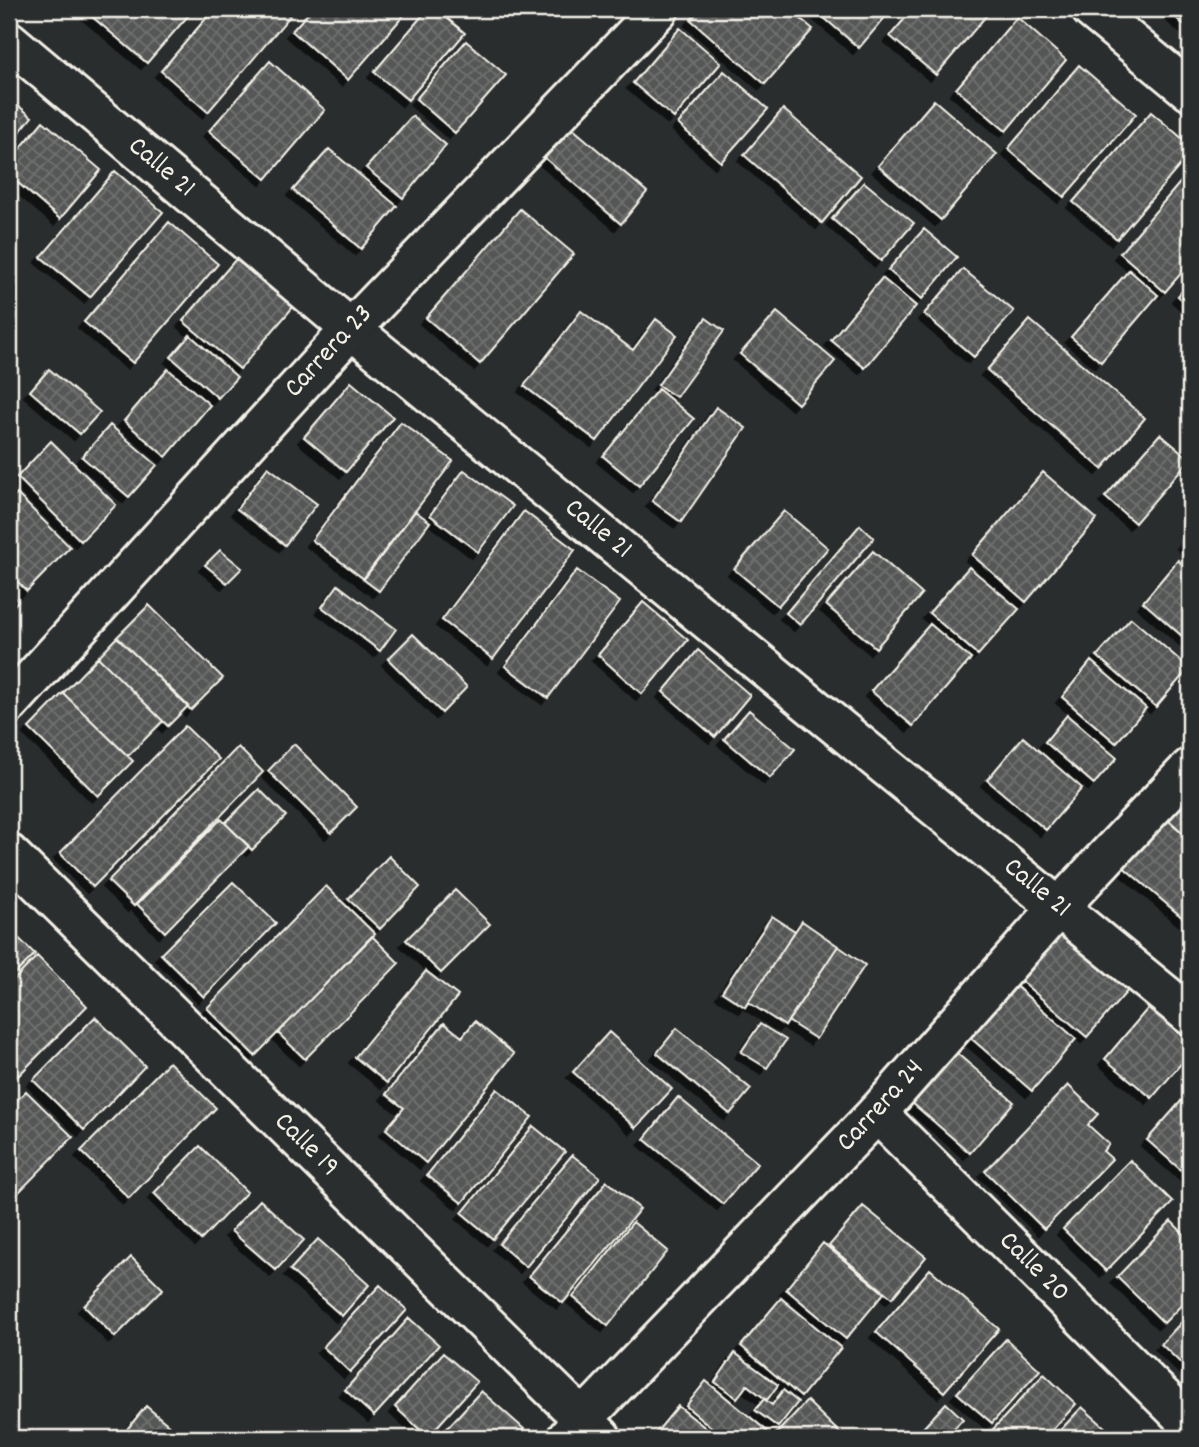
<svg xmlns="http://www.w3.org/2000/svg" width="1199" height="1447" font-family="Dekko,sans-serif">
<defs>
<pattern id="building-cross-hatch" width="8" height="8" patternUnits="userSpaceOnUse" patternTransform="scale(1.75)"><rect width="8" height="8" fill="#555756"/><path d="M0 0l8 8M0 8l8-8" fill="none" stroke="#6e706e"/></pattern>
<filter id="shadow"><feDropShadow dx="-6" dy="6" stdDeviation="0" flood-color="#0009"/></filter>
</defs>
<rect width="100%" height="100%" fill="#2a2d2e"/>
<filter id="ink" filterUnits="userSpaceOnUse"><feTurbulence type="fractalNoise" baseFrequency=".0143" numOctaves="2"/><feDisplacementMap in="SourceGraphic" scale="14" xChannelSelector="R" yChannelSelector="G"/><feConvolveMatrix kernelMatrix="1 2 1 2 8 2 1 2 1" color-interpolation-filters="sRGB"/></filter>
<g filter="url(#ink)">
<path fill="url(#building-cross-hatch)" stroke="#f4f1e8" stroke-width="2" filter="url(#shadow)" d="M83 9H194L147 63Z
M214 9H281L290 16 208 112 161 71Z
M312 9H399L405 14 348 80 292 31Z
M428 9H436L465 33 408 100 374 72Z
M700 9H789L813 29 765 84 691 20Z
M814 9H892L859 48Z
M913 9H992L936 75 890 36Z
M1166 9H1190V30Z
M1017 17 1066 60 1006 131 956 89Z
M680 28 721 63 674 118 633 83Z
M466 41 506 75 455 133 416 99Z
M270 61 325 110 266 179 209 131Z
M1079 65 1136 114 1064 197 1008 149Z
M724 71 768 109 721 162 678 124Z
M9 98 32 117 9 145Z
M934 100 997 154 941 220 878 166Z
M783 109 861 176 822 223 744 155Z
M1151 112 1190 145V154L1117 239 1073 202Z
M412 116 446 145 403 198 366 168Z
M43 121 101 170 60 219 9 175V162Z
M565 122 647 192 621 224 539 153Z
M329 149 397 206 361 249 293 190Z
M115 171 163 212 90 297 41 257Z
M1190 171V263L1165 292 1120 253Z
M864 182 914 223 881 261 832 219Z
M520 209 574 254 480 364 426 318Z
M169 222 218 264 133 363 84 322Z
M924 229 957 257 922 299 888 270Z
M236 259 293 307 240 369 183 321Z
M963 269 1014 311 974 357 924 314Z
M1129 270 1158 295 1101 362 1071 337Z
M882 278 916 306 865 368 831 340Z
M1190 281V307L1178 296Z
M581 311 633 350 656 319 677 335 597 441 524 386Z
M777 312 835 361 798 404 740 354Z
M706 318 724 331 676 397 658 385Z
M1030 320 1145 418 1102 469 987 370Z
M190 335 237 377 218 398 171 357Z
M49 369 100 412 80 434 30 391Z
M168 369 210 405 166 457 124 421Z
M351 382 393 417 346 472 304 437Z
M658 389 694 419 639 486 603 456Z
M9 396 16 403 9 411Z
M716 407 746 428 681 522 652 501Z
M401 422 453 461 364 579 312 540Z
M110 425 157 465 129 497 82 457Z
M1160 434 1190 459 1135 523 1105 497Z
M51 441 116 505 81 541 17 477Z
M268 467 317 504 285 545 237 509Z
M464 470 513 506 478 552 430 515Z
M1043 472 1097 519 1026 602 972 555Z
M17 494 70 547 27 591 9 573V503Z
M415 511 430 522 379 591 363 579Z
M524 511 575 550 493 659 442 620Z
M784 511 828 548 778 606 734 569Z
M860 525 874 538 800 625 786 613Z
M1190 534V550L1183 543Z
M220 550 242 568 227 583 205 565Z
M873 551 922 594 876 648 826 605Z
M1178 560 1190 571V643L1143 602Z
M969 567 1019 609 978 655 929 613Z
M577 570 620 602 548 698 505 666Z
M338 585 396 629 380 651 322 607Z
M9 592 18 601 9 611Z
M643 602 688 640 642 694 598 655Z
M149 605 223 678 191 710 117 637Z
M1131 618 1189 668 1156 707 1097 656Z
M930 624 971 659 913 726 871 691Z
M413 634 467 687 442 713 388 659Z
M117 637 188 706 168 726 98 657Z
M698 650 750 695 715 737 663 692Z
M98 657 163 721 128 756 63 693Z
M1091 661 1146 708 1116 743 1062 697Z
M63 693 133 761 98 796 29 728Z
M749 710 795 749 770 778 724 739Z
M1067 715 1117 758 1094 784 1045 742Z
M185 726 219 759 93 887 60 853Z
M1023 737 1082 788 1046 830 987 780Z
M294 744 357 807 331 833 268 771Z
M238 747 263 772 134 906 108 881Z
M1190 786V839L1164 817Z
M259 789 286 816 252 850 225 823Z
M1164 816 1190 839V924L1121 865Z
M221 819 249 846 165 932 137 904Z
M389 856 420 887 380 929 348 899Z
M233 882 276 923 204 997 161 954Z
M326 886 375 934 255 1056 207 1008Z
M455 890 490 924 441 973 406 940Z
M772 916 795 931 745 1007 722 992Z
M802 921 838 946 785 1026 748 1002Z
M1057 927 1129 989 1087 1037 1015 976Z
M9 929 35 954 9 980Z
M372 936 399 963 305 1059 278 1033Z
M838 946 865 965 816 1039 788 1021Z
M37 956 87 1006 18 1076 9 1067V985Z
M426 971 458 996 387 1083 355 1057Z
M1011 982 1076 1039 1032 1091 966 1034Z
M1149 1007 1190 1042V1053L1152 1098 1105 1059Z
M95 1017 145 1066 84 1130 33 1080Z
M475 1021 514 1054 426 1163 386 1129 404 1108 386 1094 444 1023 462 1037Z
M760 1024 786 1040 767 1068 741 1052Z
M677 1028 751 1089 730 1114 657 1053Z
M609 1032 672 1089 636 1128 573 1072Z
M953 1050 1014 1102 970 1153 910 1101Z
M169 1062 216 1108 129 1198 81 1151Z
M1068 1085 1098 1114 1088 1125 1109 1144 1103 1151 1112 1159 1044 1229 985 1171Z
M497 1089 532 1117 462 1203 427 1175Z
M26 1091 73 1137 12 1199 9 1195V1108Z
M1190 1091V1178L1147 1140Z
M678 1097 758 1163 723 1204 644 1139Z
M533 1126 565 1152 493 1239 462 1213Z
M200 1146 247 1192 201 1240 154 1193Z
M572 1155 600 1177 526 1267 499 1244Z
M1130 1160 1173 1202 1106 1271 1063 1229Z
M607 1181 640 1209 563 1303 529 1276Z
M260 1200 304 1240 276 1270 231 1231Z
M863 1206 926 1257 892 1298 829 1246Z
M1171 1221 1190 1240V1296L1164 1323 1117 1277Z
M633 1222 668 1251 608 1326 573 1297Z
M318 1239 369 1285 342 1316 290 1270Z
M823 1243 884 1293 846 1339 786 1289Z
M131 1257 163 1289 115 1337 84 1306Z
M930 1269 999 1329 944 1392 876 1332Z
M380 1285 407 1310 350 1372 323 1347Z
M781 1298 841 1348 801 1397 741 1346Z
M1190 1313V1372L1161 1344Z
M409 1318 439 1345 374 1416 345 1390Z
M1006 1339 1040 1370 992 1423 957 1393Z
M443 1353 477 1382 428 1437 395 1407Z
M735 1353 778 1385 767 1400 747 1385 737 1398 715 1382Z
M1044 1374 1076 1404 1045 1438H985Z
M706 1381 767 1431 762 1438H724L686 1406Z
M783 1390 798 1402 778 1427 755 1410 764 1399 772 1405Z
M481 1391 524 1429 515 1438H438Z
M807 1401 842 1435 839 1438H772Z
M946 1403 963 1419 945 1438H914Z
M146 1406 184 1438H120Z
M678 1406 718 1438H660L655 1434Z
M1082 1407 1117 1438H1053Z"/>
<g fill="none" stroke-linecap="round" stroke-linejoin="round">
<g stroke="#f4f1e8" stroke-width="44">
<g id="street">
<path d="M1091 9 1190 91"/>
<path id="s1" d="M9 41 351 329 1190 1015"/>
<path id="s2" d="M9 704 351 329 659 9"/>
<path id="s3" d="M9 854 601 1437"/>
<path id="s4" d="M877 1113 1190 1424"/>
<path id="s5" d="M567 1438 582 1420 877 1113 1058 908 1190 768"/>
</g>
</g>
<use href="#street" stroke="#2a2d2e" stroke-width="38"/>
</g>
</g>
<g text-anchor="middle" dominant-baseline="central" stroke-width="6" stroke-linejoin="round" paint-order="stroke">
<g font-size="28" fill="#f4f1e8" stroke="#2a2d2e">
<text stroke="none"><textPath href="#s1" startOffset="198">Calle 21</textPath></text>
<text stroke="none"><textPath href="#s2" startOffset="476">Carrera 23</textPath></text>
<text stroke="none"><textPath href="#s1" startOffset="765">Calle 21</textPath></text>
<text stroke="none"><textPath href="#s1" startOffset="1332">Calle 21</textPath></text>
<text stroke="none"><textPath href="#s5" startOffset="457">Carrera 24</textPath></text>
<text stroke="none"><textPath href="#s3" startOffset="416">Calle 19</textPath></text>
<text stroke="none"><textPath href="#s4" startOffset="220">Calle 20</textPath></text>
</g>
</g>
<rect width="1199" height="1447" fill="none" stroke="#2a2d2e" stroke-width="35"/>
<rect x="18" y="18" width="1164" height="1412" fill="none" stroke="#f4f1e8" stroke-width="2.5" filter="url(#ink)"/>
</svg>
